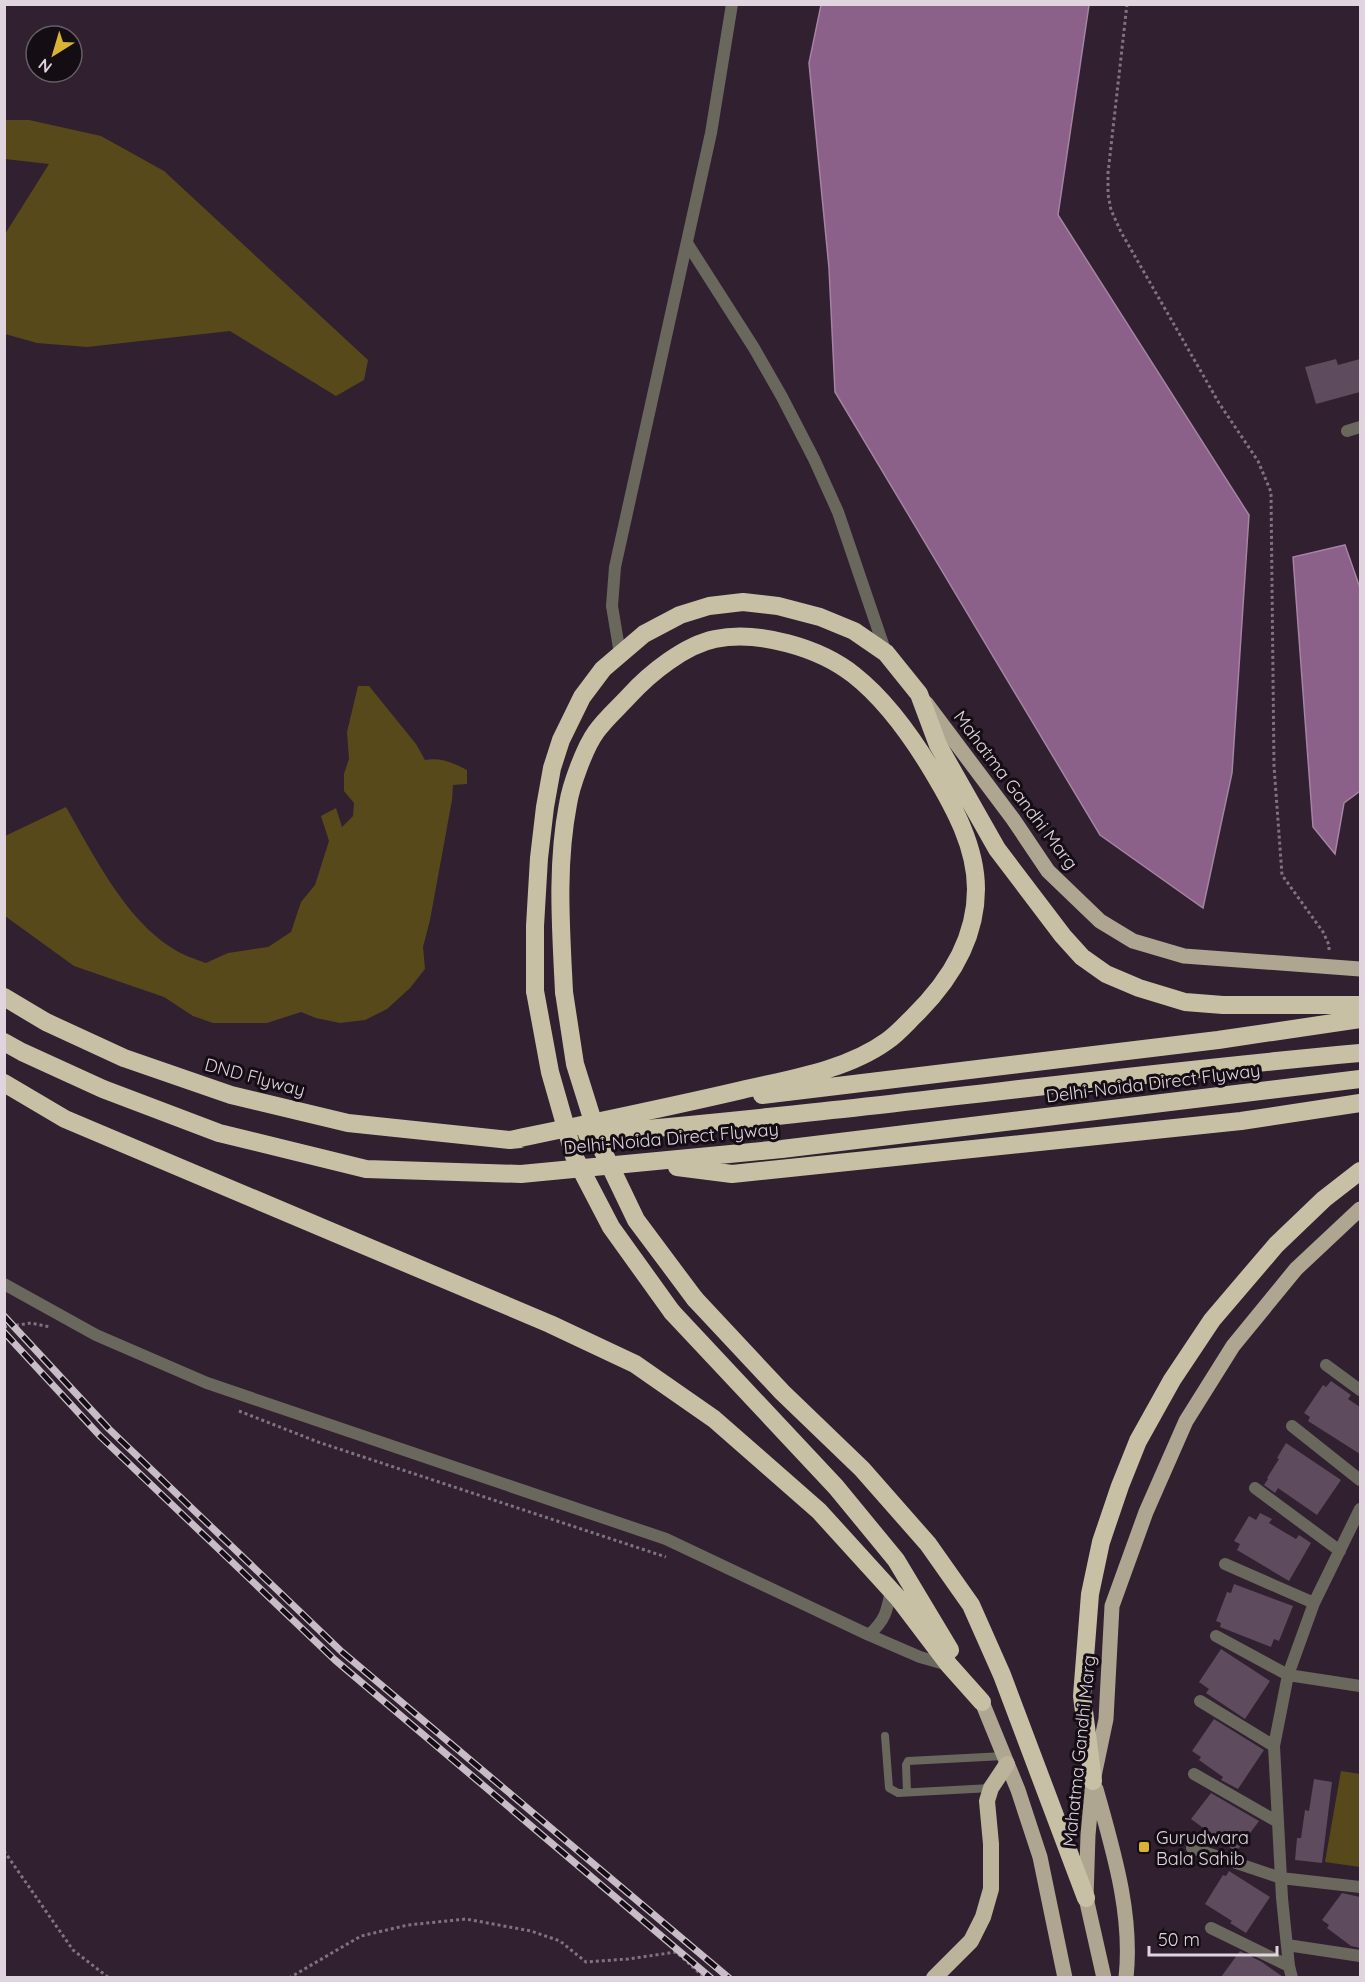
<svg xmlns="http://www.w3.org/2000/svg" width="1365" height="1982" font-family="Quicksand,sans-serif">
<rect width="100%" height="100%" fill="#312030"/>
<path fill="#58491a" d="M5 120H29L101 136 164 171 368 360 364 380 336 396 230 331 87 347 37 343 5 334V234L49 164 5 159Z
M358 686H369L416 744 425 760C441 757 453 763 467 770V784L453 785 452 800 430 920 423 947 425 969 410 988 387 1009 365 1020 340 1023 316 1018 301 1012 267 1023H213L193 1016 164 997 74 966 5 916V836L66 807C93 854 125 919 172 948 182 955 195 959 206 963L228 953 268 947 291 932 301 902 315 885 329 841 321 816 336 808 342 827 353 816 354 803 344 791V774L349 759 347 732Z
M1341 1771 1360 1774V1867L1325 1862Z"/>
<path fill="#8b6089" stroke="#a483a3" stroke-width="1.5" d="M821 5H1089L1058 215 1249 515 1232 773 1203 908 1100 835 835 392 829 268 809 63Z
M1345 545 1360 588V791L1344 803 1335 854 1313 827 1293 557Z"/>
<path fill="#5e4b5d" d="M1336 359 1338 365 1360 359V392L1316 404 1305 367Z
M1331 1381 1351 1395 1348 1399 1360 1407V1454L1308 1421 1310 1417 1304 1413 1323 1385 1326 1387Z
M1286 1443 1341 1480 1317 1515 1278 1488 1275 1493 1264 1485 1268 1479 1267 1478 1279 1459 1277 1458Z
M1260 1513 1272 1519 1269 1523 1296 1539 1299 1535 1311 1543 1289 1581 1237 1550 1240 1544 1234 1541 1249 1516 1256 1520Z
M1234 1584 1293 1606 1279 1641 1274 1639 1271 1647 1220 1627 1221 1623 1216 1621 1227 1592 1231 1593Z
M1221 1649 1270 1681 1245 1719 1206 1693 1209 1689 1199 1682Z
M1214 1719 1264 1750 1238 1789 1221 1780 1223 1777 1199 1760 1201 1757 1192 1751Z
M1314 1779 1332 1782 1322 1863 1295 1860 1297 1838H1301L1305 1810 1309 1811Z
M1211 1793 1259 1821 1236 1852 1191 1819Z
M1229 1871 1270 1897 1246 1933 1230 1923 1232 1921 1205 1904 1223 1875 1226 1876Z
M1342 1893 1360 1897V1948L1351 1946 1327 1928 1329 1925 1322 1920Z
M1240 1951 1262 1962 1283 1977H1221Z"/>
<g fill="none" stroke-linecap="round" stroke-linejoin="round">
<path stroke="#817280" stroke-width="3" stroke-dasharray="3 3" stroke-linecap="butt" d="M1127 4 1108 173V194L1111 210 1121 232 1219 403 1258 461 1271 492 1274 766 1282 875 1323 932 1329 945V952
M4 1327 31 1323 50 1327
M239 1411 318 1442 666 1557
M4 1851 73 1950 109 1978
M289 1978 361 1936 408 1925 466 1919 531 1931 560 1941 586 1962 628 1959 676 1952 705 1978"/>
<path stroke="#6a675c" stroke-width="8" d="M885 1736 889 1788 898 1793 991 1788
M907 1792 906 1765 908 1761 1004 1756"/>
<path stroke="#6a675c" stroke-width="12" d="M687 243 754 348 782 397 814 459 838 512 886 653
M1347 431 1360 427
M620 654 612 606 615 567 711 133 732 4
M4 1284 96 1335 207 1383 666 1539 869 1635 920 1657 948 1665
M1326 1365 1360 1390
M1292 1426 1360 1480
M1255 1488 1340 1551
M1225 1564 1314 1603
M869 1635C885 1620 887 1612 891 1590
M1216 1636 1288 1675 1360 1686
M1200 1701 1274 1746
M1194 1774 1278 1822
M1192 1848 1281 1878 1360 1887
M1211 1928 1289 1966
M1287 1945 1360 1956
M1292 1978 1289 1966 1282 1898 1274 1746 1288 1675 1314 1603 1360 1509"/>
<path stroke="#aea690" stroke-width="15" d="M926 703 1013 819 1048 871 1100 921 1133 941 1184 956 1360 969
M982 1702 1018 1790 1040 1857 1065 1978
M1096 1789C1113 1850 1133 1914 1126 1978
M1104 1978 1086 1898 1088 1835 1093 1781 1106 1719 1112 1606 1146 1512 1186 1421 1233 1346 1296 1269 1360 1209"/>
<path stroke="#bbb39a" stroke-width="16" d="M934 1978 971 1941 983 1917 991 1889V1844L987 1801 991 1788 1007 1764"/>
<path stroke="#c8c0a5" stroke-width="18" d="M535 991V926L539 858 545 807 552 768 561 740 582 697 603 669 644 634 680 615 709 606 743 602 778 606 820 617 854 631 886 653 919 694 938 745 997 849 1063 936 1082 957 1106 974 1139 988 1185 1002 1223 1005H1360
M4 997 46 1022 124 1058 231 1095 348 1123 510 1140 520 1139
M4 1042 22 1052 103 1089 219 1133 366 1169 521 1174 782 1149 1360 1079
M4 1083 65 1119 550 1324 635 1364 714 1419 819 1511 899 1599 949 1665 982 1702
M762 1095 1218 1040 1360 1019
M587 1134C845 1113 1102 1076 1360 1053
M510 1140C587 1124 665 1108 742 1090 790 1079 847 1070 887 1041 897 1034 905 1025 913 1017 948 983 976 940 976 889 976 847 954 807 933 772 912 737 887 701 854 675 820 648 759 630 715 639 685 645 650 673 629 696 618 708 605 719 596 732 585 747 571 785 568 804 556 866 561 929 564 992
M677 1167 732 1174 1241 1121 1360 1103
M695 1299 782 1392 862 1469 928 1544 971 1605 1002 1675 1086 1898
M672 1312 836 1487 896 1560 950 1650
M1093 1781 1082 1696 1090 1594 1101 1542 1120 1486 1138 1441 1172 1380 1212 1320 1276 1245 1324 1199 1360 1171"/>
<g stroke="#c8bcc7" stroke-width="7">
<path id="rail" d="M4 1316 109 1429 342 1652 729 1978
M4 1332 101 1437 335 1660 711 1978"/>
</g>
<use href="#rail" stroke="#140d14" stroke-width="4.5" stroke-dasharray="14" stroke-linecap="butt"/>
<path stroke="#c8c0a5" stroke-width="18" d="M535 991 550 1072 574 1156 611 1227 672 1312
M564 992 575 1064 601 1147 636 1220 695 1299"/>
</g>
<rect fill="#d9b334" stroke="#140d14" stroke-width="2" x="1138" y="1841" width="12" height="12" rx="3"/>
<g text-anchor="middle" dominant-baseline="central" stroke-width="6" stroke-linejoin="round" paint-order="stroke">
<g font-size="18" fill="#e0d4df" stroke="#140d14">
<text transform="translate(1016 790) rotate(53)">Mahatma Gandhi Marg</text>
<text transform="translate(255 1077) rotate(15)">DND Flyway</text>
<text transform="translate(1153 1083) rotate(-7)">Delhi-Noida Direct Flyway</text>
<text transform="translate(671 1138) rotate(-5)">Delhi-Noida Direct Flyway</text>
<text transform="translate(1079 1751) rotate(-84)">Mahatma Gandhi Marg</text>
</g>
<g font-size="18" fill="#e0d4df" stroke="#140d14" text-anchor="start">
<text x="1156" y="1837">Gurudwara<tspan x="1156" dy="21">Bala Sahib</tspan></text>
</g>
</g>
<rect width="1365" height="1982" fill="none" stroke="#e0d4df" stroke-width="12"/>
<g transform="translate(54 54) rotate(217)"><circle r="28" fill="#140d14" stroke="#665d65" stroke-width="1.5"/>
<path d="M0-4.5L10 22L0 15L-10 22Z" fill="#d9b334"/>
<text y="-9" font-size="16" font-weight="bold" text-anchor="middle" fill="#e0d4df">N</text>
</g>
<path d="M1149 1946v9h128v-9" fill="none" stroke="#e0d4df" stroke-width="3"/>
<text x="1158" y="1946" font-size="18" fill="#e0d4df" stroke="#140d14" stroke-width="4.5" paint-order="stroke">50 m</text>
</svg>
